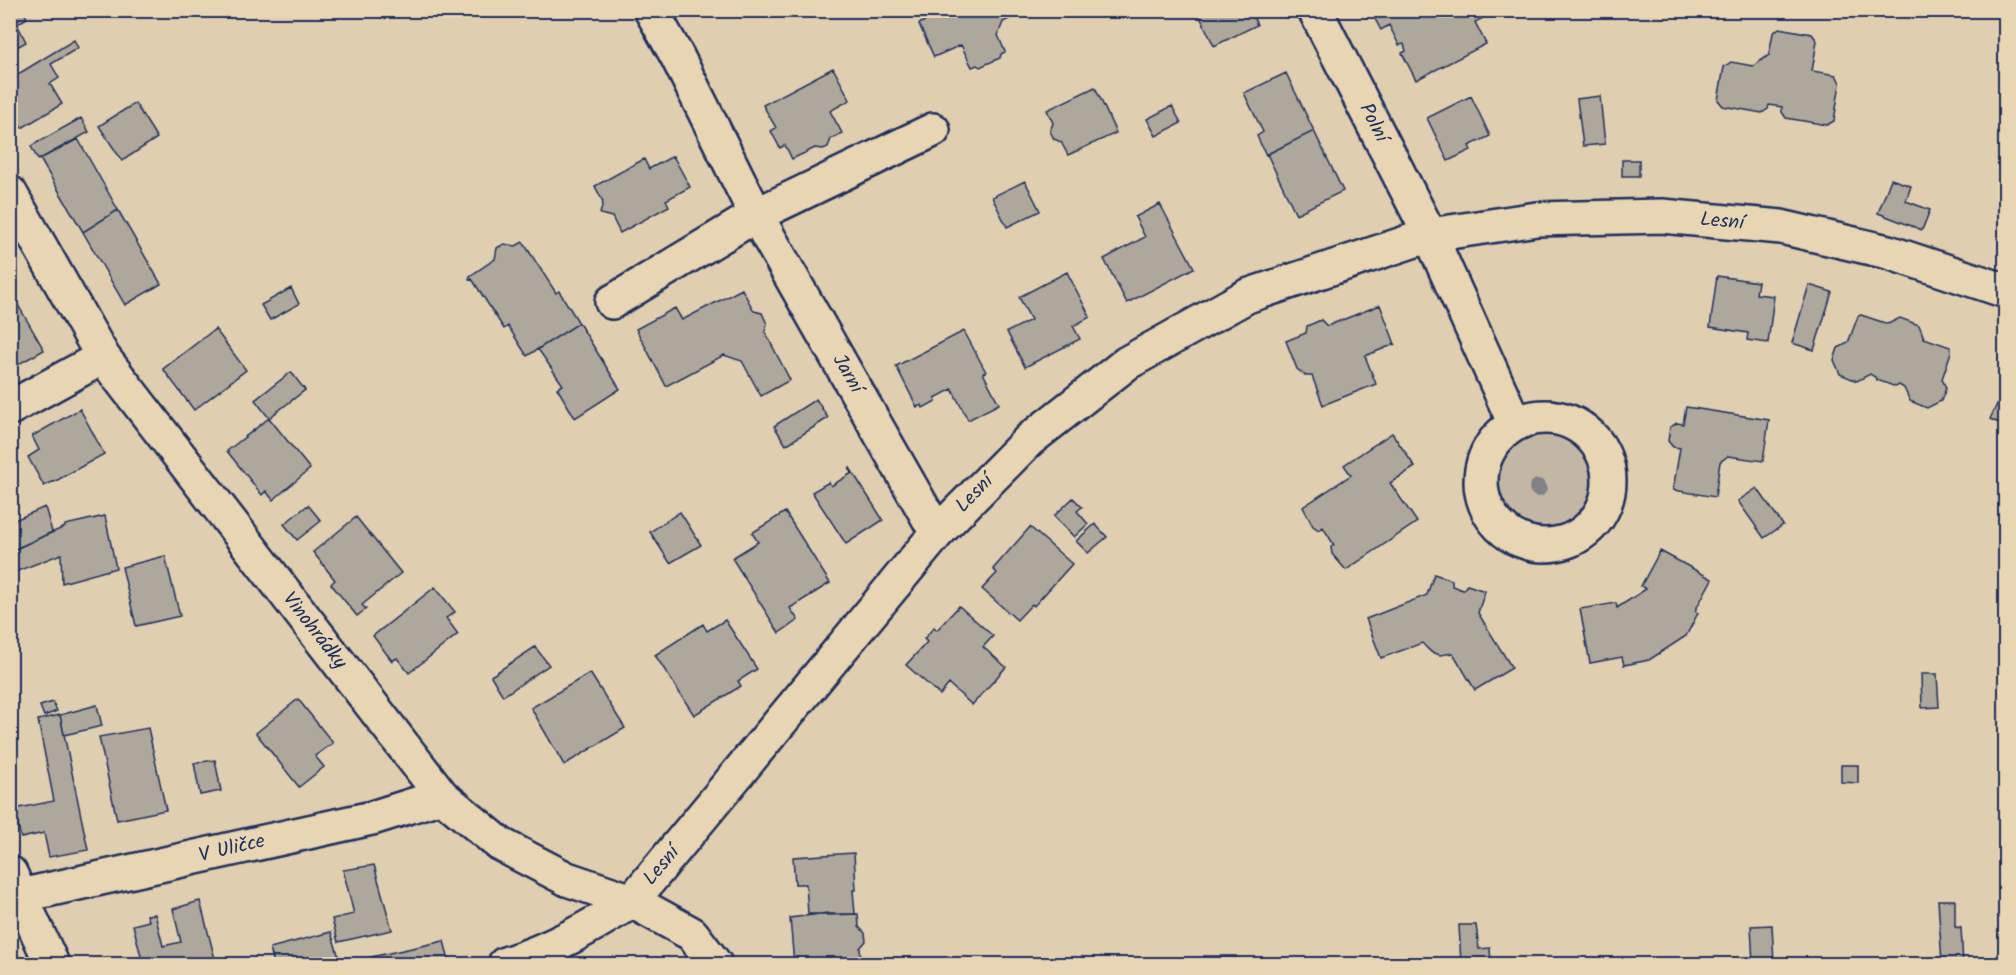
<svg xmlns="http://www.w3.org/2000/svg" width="2016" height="975" font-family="Kalam,sans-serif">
<rect width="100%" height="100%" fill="#dfceb0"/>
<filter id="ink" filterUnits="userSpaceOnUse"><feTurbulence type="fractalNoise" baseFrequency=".0167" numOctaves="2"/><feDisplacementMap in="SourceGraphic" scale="12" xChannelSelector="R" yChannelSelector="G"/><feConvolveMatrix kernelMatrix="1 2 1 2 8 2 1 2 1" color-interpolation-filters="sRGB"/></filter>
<g filter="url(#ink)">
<path fill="#c2b7a4" stroke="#6e7381" stroke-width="1.5" d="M1491 480a54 54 0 1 1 108 0a54 54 0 1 1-108 0Z"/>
<path fill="#aea79b" stroke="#1b2f5e" stroke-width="1.5" d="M10 10H23L27 18 17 24 26 42 10 51Z
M946 10H1018L1020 14 1003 22 998 35 1005 52 1001 54 1000 58 980 67 977 65 972 67 961 45 934 57 919 24Z
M1197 10H1255L1251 12 1257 25 1214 46Z
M1370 10H1482L1485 17 1475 22 1486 44 1416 80 1402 53 1406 51 1404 44 1399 45 1389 25 1381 30Z
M1779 28 1812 34 1817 41 1812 71 1836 75 1840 83 1834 121 1827 125 1786 118 1782 112V107L1769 105 1768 109 1762 113 1723 106 1718 100 1724 67 1731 62 1753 66 1769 55 1773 33Z
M74 40 78 48 51 64 59 78 50 84 62 104 22 128 10 108V79Z
M833 68 850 100 830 111 842 133 831 139 828 147 823 149 815 148 792 159 785 145 780 148 771 131 776 128 763 105Z
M1286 73 1314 131 1266 155 1257 136 1263 132 1244 93Z
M1095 87 1116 133 1068 155 1061 142 1054 139 1050 131 1053 123 1047 110Z
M1471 96 1490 136 1469 146 1471 150 1448 161 1427 118Z
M1600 96 1605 144 1583 146 1577 99Z
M135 103 157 138 122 161 99 126Z
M1172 106 1181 123 1156 136 1147 119Z
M81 118 89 132 38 160 31 146Z
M1314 131 1343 191 1296 214 1267 154Z
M78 139 118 210 83 232 40 159Z
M673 156 690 187 666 200 669 206 620 233 612 217 600 214 603 202 595 186 644 159 649 169Z
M1622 160H1639V176H1622Z
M1891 179 1911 186 1906 201 1930 210 1922 230 1878 213Z
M1025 181 1040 211 1007 227 992 197Z
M1160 204 1194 268 1127 303 1104 259 1145 237 1135 217Z
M118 210 161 284 125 305 83 232Z
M523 242 556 293 559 291 579 323 527 356 508 326 504 329 472 279 470 280 469 279 470 276 495 259 497 248 504 244 516 246Z
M1067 272 1090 317 1073 326 1080 339 1025 367 1007 332 1031 320 1019 297Z
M1717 276 1758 282 1756 294 1774 296 1768 343 1747 340 1748 333 1710 327Z
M1809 285 1832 292 1814 350 1792 343Z
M291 288 299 304 270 320 261 305Z
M742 289 754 311 762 313 767 324 765 332 790 380 761 396 742 361 724 355 666 386 636 329 675 308 682 320Z
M10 291 44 350 10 369Z
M1380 305 1395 344 1365 356 1376 384 1323 405 1312 376H1306L1297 369 1286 341 1306 333 1307 326 1321 320 1327 326Z
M1861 315 1888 324 1900 318 1919 325 1924 338 1950 347 1951 352 1942 379 1946 388 1941 401 1927 408 1910 401 1904 388 1899 385 1896 387 1877 380 1875 377 1870 374 1857 381 1840 374 1834 360 1838 348 1848 343 1858 316Z
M579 323 620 389 575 418 557 388 563 385 538 349Z
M215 329 246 370 194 410 163 369Z
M964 331 986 372 983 373 999 404 968 420 952 389 935 398 936 401 923 408 922 405 917 407 896 366Z
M291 372 305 390 269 418 255 400Z
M2006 385V426L1990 419Z
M816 399 828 418 786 445 774 426Z
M1686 407 1769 420 1763 461 1728 456 1720 462 1715 497 1673 490 1680 448 1673 447 1668 441 1670 427 1677 423 1683 424Z
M80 409 104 454 54 482V481L44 486 28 457 39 450 32 436Z
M269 418 310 469 273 500 266 491 262 495 227 451Z
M1392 433 1415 467 1390 483 1417 522 1346 570 1332 554 1331 547 1334 545 1323 527 1319 530 1313 526 1303 507 1351 475 1344 465Z
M850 468 883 520 846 544 812 492 829 482 831 486 852 473 849 470Z
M1757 488 1783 525 1764 538 1738 501Z
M1073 498 1082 507 1077 511 1088 524 1074 537 1054 516Z
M308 505 321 521 297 540 284 524Z
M45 507 52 532 14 550 10 539V522Z
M680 512 701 545 670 563 650 532Z
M785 512 830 583 790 608 798 620 779 633 732 558 758 542 752 533Z
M105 516 116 568 62 583 61 554 10 574V551L65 527V525Z
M356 517 401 573 362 605 366 609 357 616 331 584 335 580 313 552Z
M1095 524 1107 537 1088 553 1076 541Z
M1030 527 1072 564 1034 606 1032 604 1017 620 982 589 997 573 993 569Z
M1660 551 1712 579 1695 611 1698 613 1686 636 1649 660 1624 665 1622 657 1590 663 1580 609 1616 603 1617 608 1646 589 1641 586Z
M165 556 180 616 136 626 122 567Z
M1434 574 1452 580V586L1463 590 1467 585 1485 591 1478 613 1512 668 1475 690 1453 653 1440 655 1431 652 1422 643 1381 658 1366 619 1427 595Z
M435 587 455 612 446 618 458 634 409 673 397 658 392 661 373 636Z
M959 606 993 636 983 647 1006 667 972 705 949 684 940 695 906 665 927 642 924 639 934 627 937 630Z
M725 620 757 669 738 681 741 686 694 715 655 655 703 624 707 631Z
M535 647 549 665 503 696 491 676Z
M590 673 625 728 564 765 531 708Z
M1921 674H1937L1939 707 1922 708Z
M298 699 333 743 315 756 324 767 299 787 256 733Z
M53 702 57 711 44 716 40 706Z
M97 705 102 726 64 735 60 715Z
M60 715 88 850 49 857 44 833 21 838 14 809 54 801 38 720Z
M148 728 166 810 117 820 99 737Z
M215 760 221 791 200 795 194 763Z
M1841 765H1858V783L1841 782Z
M854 853 856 890H853L855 914H808L806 884H795L793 857Z
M374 865 392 930 338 942 332 919 354 914 343 870Z
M1938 900H1955V927L1961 928 1963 964H1942Z
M200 901 216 963 143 964 133 925 149 921 147 915 155 914 163 946 181 942 173 909Z
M827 913V915L858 914 859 927 865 933 866 941 860 948 861 961 794 964 790 918Z
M1459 925H1476L1479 949 1490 948 1491 964H1461Z
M1772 925 1774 964H1753L1751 926Z
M331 932 341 964H274L270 948Z
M444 941 450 964 344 963Z
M1204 956H1236L1237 964H1204Z
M957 958V964H915V961Z"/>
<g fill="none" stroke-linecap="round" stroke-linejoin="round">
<g stroke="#1b2f5e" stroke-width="38">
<path id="minor" d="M651 10 677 56 756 215 937 533
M1315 10 1430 235 1515 424
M10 193 103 357 442 796 500 844 567 879 632 901 692 934 715 964
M612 302 756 215 933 130
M10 408 103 357
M1481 481a64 64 0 1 1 128 0a64 64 0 1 1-128 0Z
M10 873 52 964
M20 896 372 818 442 796
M505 964C551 950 591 927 632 901L937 533 1029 440 1127 363 1247 296 1430 235 1537 219 1662 216 1781 227 1888 252 2006 291"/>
</g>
<use href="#minor" stroke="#e7d5b3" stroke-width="33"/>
</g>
<circle fill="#818288" cx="1538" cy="488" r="9"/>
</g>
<g text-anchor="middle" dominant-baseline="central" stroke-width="6" stroke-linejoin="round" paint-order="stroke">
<g font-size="20" fill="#1b2f5e" stroke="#e7d5b3">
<text transform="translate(1373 123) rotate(63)">Polní</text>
<text transform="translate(1722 222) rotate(5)">Lesní</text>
<text transform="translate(847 374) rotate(60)">Jarní</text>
<text transform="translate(975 494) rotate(-46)">Lesní</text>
<text transform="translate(314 631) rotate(52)">Vinohrádky</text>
<text transform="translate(232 849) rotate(-13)">V Uličce</text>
<text transform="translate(662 866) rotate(-50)">Lesní</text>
</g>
</g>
<rect width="2016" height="975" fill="none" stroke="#e7d5b3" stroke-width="36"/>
<rect x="18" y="18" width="1980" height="939" fill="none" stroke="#1b2f5e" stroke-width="2" filter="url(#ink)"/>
</svg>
